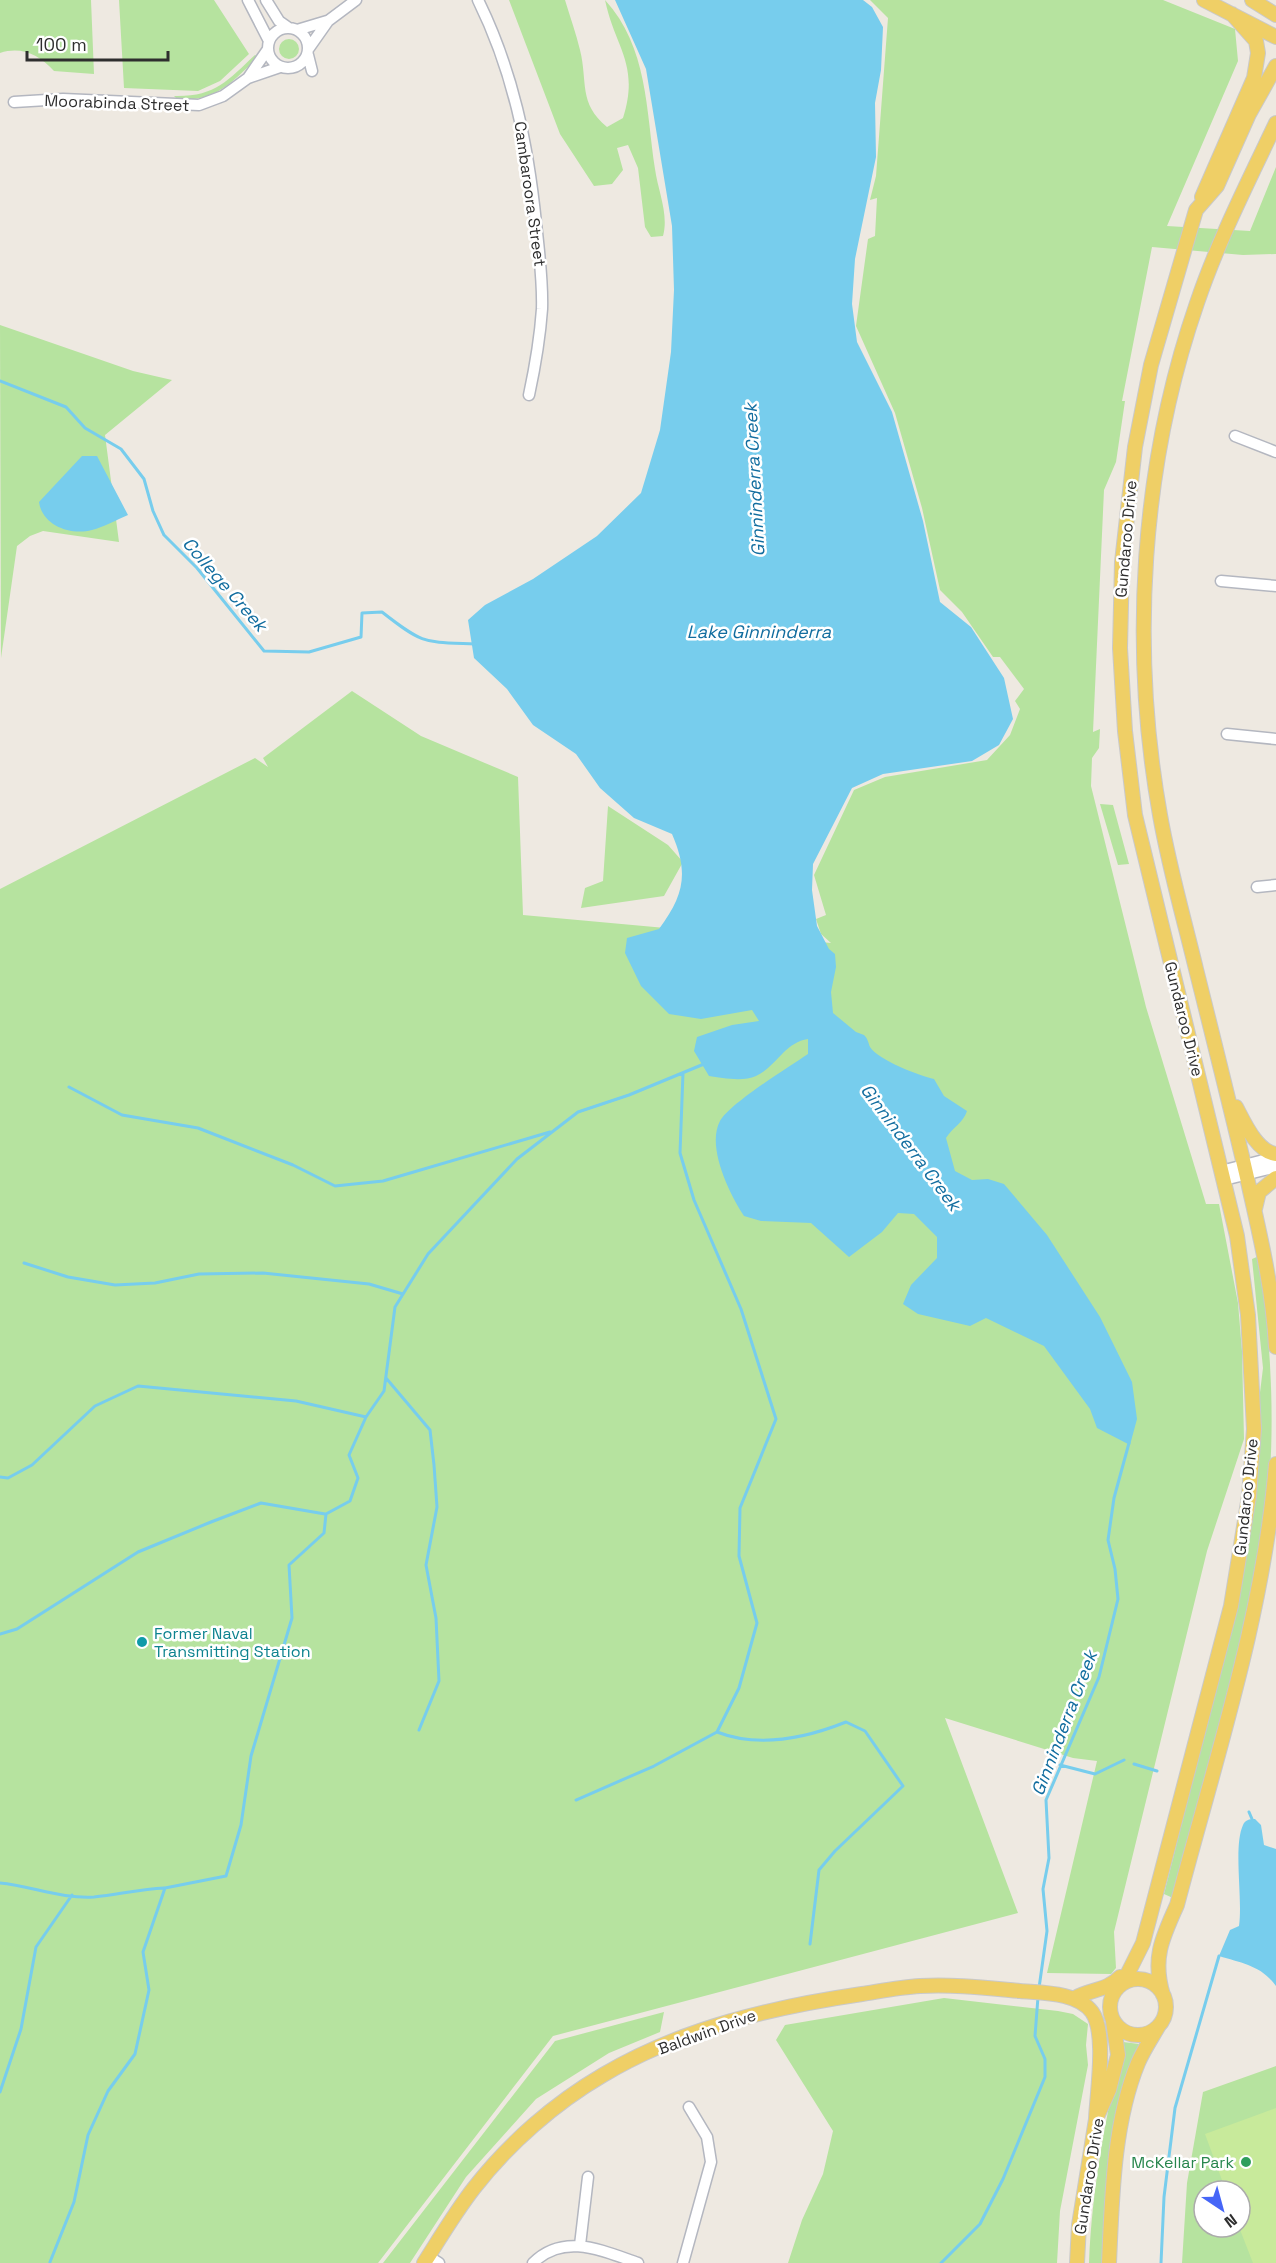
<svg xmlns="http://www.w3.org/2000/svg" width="1276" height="2263" font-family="'Space Grotesk',sans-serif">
<rect width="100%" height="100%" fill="#eee9e1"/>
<path fill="#b6e39f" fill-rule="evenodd" d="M0 0H91L94 74 54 71C39 55 22 46 0 53Z
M119 0H214L249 54 220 81 198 91 124 88Z
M509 0H565C570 17 576 33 580 50 588 82 578 103 607 127L623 118C640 64 615 48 605 0 648 47 646 110 655 169 658 191 669 214 663 236L651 237 645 227 638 168 628 145 617 148 623 170 612 184 594 186 560 134Z
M870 0H1163L1235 29 1238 61 1167 226 1250 231 1276 167V254L1243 255 1152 247 1122 401H1125L1116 462 1104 490 1093 732 1100 729 1099 748 1092 758 1091 786 1146 1007 1206 1204H1219L1238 1303 1242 1351 1244 1439 1207 1551 1114 1932 1116 1968 1111 1974 1047 1973 1097 1761 1073 1758 945 1718 1018 1913 553 2036 378 2263H0V889L255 758 268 767 263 758 352 691 421 736 518 777 523 915 831 943 821 934 816 919 826 915 814 875 854 790 885 777 987 760 1010 735 1020 709 1015 701 1024 689 1000 657H993L962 612 940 590 922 508 895 413 856 326 868 239 875 236 877 198 870 200 876 176 888 18Z
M279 49a10 10 0 1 1 20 0a10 10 0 1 1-20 0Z
M255 55 258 57C231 83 218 100 178 100L174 96C215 97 227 81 255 55Z
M0 325 133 371 172 380 105 435 119 542 43 531 30 536 17 546 1 658Z
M1100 804 1113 805 1129 864 1118 865Z
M608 806 668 845 683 862 664 896 581 908 585 888 603 881Z
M1259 1256C1271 1340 1276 1425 1267 1510 1250 1641 1207 1770 1173 1898L1164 1894 1215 1692 1258 1409 1263 1368 1252 1259Z
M944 1998 1058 2011 1073 2014 1088 2024 1086 2045 1088 2065 1060 2211 1057 2263H788L802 2220 823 2174 833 2131 776 2040 785 2025Z
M664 2012 660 2032 609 2053 536 2099 466 2177 410 2263H383L555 2041Z
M1123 2042 1139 2044C1110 2113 1105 2190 1102 2263H1089C1092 2187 1106 2116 1123 2042Z
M1276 2066V2263H1182L1187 2183 1203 2092ZM1204 2191H1240V2227H1204Z"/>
<path fill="#c8ea9b" d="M1276 2108V2263H1253L1239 2227 1240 2191H1226L1205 2134Z"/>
<path fill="#77cded" d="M615 0H863L872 7 883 27 881 70 875 103 876 157 855 259 852 304 857 342 892 412 923 521 940 602 971 627 1004 678 1013 719 999 745 972 761 883 774 852 788 813 864 812 890 817 926 829 949 835 954 836 967 831 992 833 1013 856 1032 864 1035C868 1039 868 1042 870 1047 878 1060 920 1076 934 1079L944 1096 967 1111C963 1123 953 1127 946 1138L955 1171 972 1180 988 1179 1004 1184 1047 1235 1100 1317 1132 1382 1137 1419 1130 1445 1097 1428 1090 1409 1044 1346 986 1318 970 1326 918 1314 903 1304 911 1285 937 1258V1237L914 1214 898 1213 882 1232 849 1257 811 1223 761 1221 744 1216C730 1195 706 1147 720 1121 730 1103 789 1067 808 1054V1039C785 1042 776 1067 756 1076 743 1082 722 1078 709 1076L694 1051 697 1037 732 1025 759 1021 752 1010 701 1019 669 1014 641 986 625 953 627 938 659 929C684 895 689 873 672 834L634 818 600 788 576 754 533 725 507 689 474 658 468 620 485 605 533 579 597 536 641 493 660 430 671 352 674 290 672 226 646 69Z
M82 456H97L128 515C116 520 104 527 92 530 70 536 42 525 39 502Z
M1255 1819 1261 1825 1264 1845 1276 1849V1986C1262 1966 1242 1963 1219 1956L1230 1930 1239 1926C1243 1898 1233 1847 1243 1825 1245 1820 1249 1819 1255 1819Z"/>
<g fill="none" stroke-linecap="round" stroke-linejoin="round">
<path stroke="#77cded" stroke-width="3" d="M0 381 66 407 85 428 121 449 144 479 153 511 164 535 197 568 264 651 309 652 361 637 362 613 382 612C424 645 424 642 475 644
M69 1087 122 1115 198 1128 293 1165 335 1186 383 1181 550 1132
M24 1263 68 1277 115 1285 155 1283 199 1274 263 1273 369 1284 403 1294
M386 1378 430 1430 434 1465 437 1507 426 1565 436 1618 439 1681 419 1730
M0 1477 8 1478 32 1465 95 1406 138 1386 296 1401 366 1417
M0 1634 17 1629 138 1552 211 1522 261 1503 325 1514
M717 1732C758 1748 806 1738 846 1722L865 1731 903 1786 835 1851 819 1870 810 1944
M1134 1764 1157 1771
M1060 1765 1095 1774 1124 1760
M576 1800 654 1766 717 1732 739 1688 757 1623 739 1556 740 1508 776 1419 741 1309 694 1200 680 1153 683 1073
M1249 1812 1252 1819
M0 1883C31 1886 62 1899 94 1897 117 1895 140 1889 164 1888
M1039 1988 1047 1931 1043 1889 1049 1858 1046 1800 1099 1677 1118 1599 1115 1569 1108 1540 1114 1498 1129 1443
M0 2092 21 2029 36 1947 72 1895
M50 2262 74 2202 88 2135 108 2091 135 2054 149 1990 143 1952 165 1888 226 1876 241 1825 251 1756 292 1618 289 1565 324 1533 326 1514 350 1501 358 1478 349 1455 366 1417 384 1391 395 1307 428 1254 517 1159 578 1112 629 1095 704 1064
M941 2263 980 2224 1003 2179 1045 2077V2059L1035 2036 1038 1997
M1161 2263 1164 2197 1175 2108 1219 1956"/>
<g stroke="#b4b7c0" stroke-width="13">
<path id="minor" d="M248 0 269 41
M266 0 279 21 289 28
M478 0C513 71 528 145 536 223 539 252 543 281 542 309 540 338 535 367 529 395
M268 48a20 20 0 1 1 40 0a20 20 0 1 1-40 0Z
M297 30 327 21
M309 48 328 21 356 0
M308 55 312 71
M248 78 268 49
M14 102 63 99 199 105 223 96 248 78 280 67
M1235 436 1276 452
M1221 581 1276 586
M1227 734 1276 739
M1257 887 1276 885
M1221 1171 1276 1157
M1224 1180 1276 1167
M580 2245 588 2177
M428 2256 439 2263
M533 2263C564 2232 603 2251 638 2263
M683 2263 711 2162 707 2137 689 2107"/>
</g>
<g stroke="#c9c9c9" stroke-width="16">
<path id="major" d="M1204 0 1276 37
M1252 0 1276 15
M1276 123C1248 182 1218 241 1197 303 1141 465 1130 647 1160 815 1169 867 1184 919 1196 969 1213 1037 1230 1105 1246 1173 1259 1231 1273 1287 1276 1347
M1202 197 1254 78 1258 53 1256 41 1232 14
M1236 1107C1244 1122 1257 1152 1276 1154
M1255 1209 1259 1192 1276 1178
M1110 2007a28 28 0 1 1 56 0a28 28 0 1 1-56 0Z
M1123 1983 1143 1943 1231 1606 1249 1496 1254 1429 1248 1315 1237 1236 1135 815 1125 731 1120 648 1122 562 1135 447 1151 365 1196 210 1217 186 1249 114 1276 66
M1163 1995C1152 1959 1162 1938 1177 1905 1215 1760 1264 1614 1276 1464
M1075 1998C1090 1989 1107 1991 1120 1977
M424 2263C440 2238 456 2211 474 2188 509 2143 555 2103 603 2075 682 2028 773 2007 862 1994 881 1991 901 1987 920 1986 953 1984 987 1988 1020 1991 1042 1993 1077 1992 1092 2012 1107 2033 1097 2093 1096 2119
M1077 2263 1079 2225 1096 2119 1109 2090 1118 2055 1113 2021
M1109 2263C1112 2199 1113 2124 1138 2063 1143 2051 1151 2039 1158 2027"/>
</g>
<use href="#minor" stroke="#fff" stroke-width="10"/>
<use href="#major" stroke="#efcf66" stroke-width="14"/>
</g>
<circle fill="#0f9aa8" stroke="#fff" stroke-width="2" cx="142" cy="1642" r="6"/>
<circle fill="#2e9e5b" stroke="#fff" stroke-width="2" cx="1246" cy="2162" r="6"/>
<g text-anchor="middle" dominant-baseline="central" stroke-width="5" stroke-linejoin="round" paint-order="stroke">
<g font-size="16" fill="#2e2e2e" stroke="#fff">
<text transform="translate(117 103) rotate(2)">Moorabinda Street</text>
<text transform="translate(530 194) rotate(82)">Cambaroora Street</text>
<text transform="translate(1126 539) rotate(-85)">Gundaroo Drive</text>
<text transform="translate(1184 1019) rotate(76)">Gundaroo Drive</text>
<text transform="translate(1246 1497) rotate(-84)">Gundaroo Drive</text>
<text transform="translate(707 2032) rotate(-20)">Baldwin Drive</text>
<text transform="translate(1089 2176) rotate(-81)">Gundaroo Drive</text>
</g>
<g font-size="16" fill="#0d838f" stroke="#fff" text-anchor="start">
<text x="154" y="1633">Former Naval<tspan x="154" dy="18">Transmitting Station</tspan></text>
</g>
<g font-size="16" fill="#27864d" stroke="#fff" text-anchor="end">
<text x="1234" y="2162">McKellar Park</text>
</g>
<g font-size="18" font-style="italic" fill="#116d9f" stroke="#fff">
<text transform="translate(754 480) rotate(-93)">Ginninderra Creek</text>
<text transform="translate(225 584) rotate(49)">College Creek</text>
<text x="759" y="631">Lake Ginninderra</text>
<text transform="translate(911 1147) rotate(53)">Ginninderra Creek</text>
<text transform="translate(1064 1723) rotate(-69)">Ginninderra Creek</text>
</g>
</g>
<g transform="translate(1222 2209) rotate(144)"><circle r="28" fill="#ffffff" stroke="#ababab" stroke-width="1.5"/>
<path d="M0-4.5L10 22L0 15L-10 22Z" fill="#4666f7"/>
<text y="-9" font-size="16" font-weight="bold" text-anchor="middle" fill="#2e2e2e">N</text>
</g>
<path d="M27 51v9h141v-9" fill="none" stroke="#2e2e2e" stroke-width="3"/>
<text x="36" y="51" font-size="18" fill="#2e2e2e" stroke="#ffffff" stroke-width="4.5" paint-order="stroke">100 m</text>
</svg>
